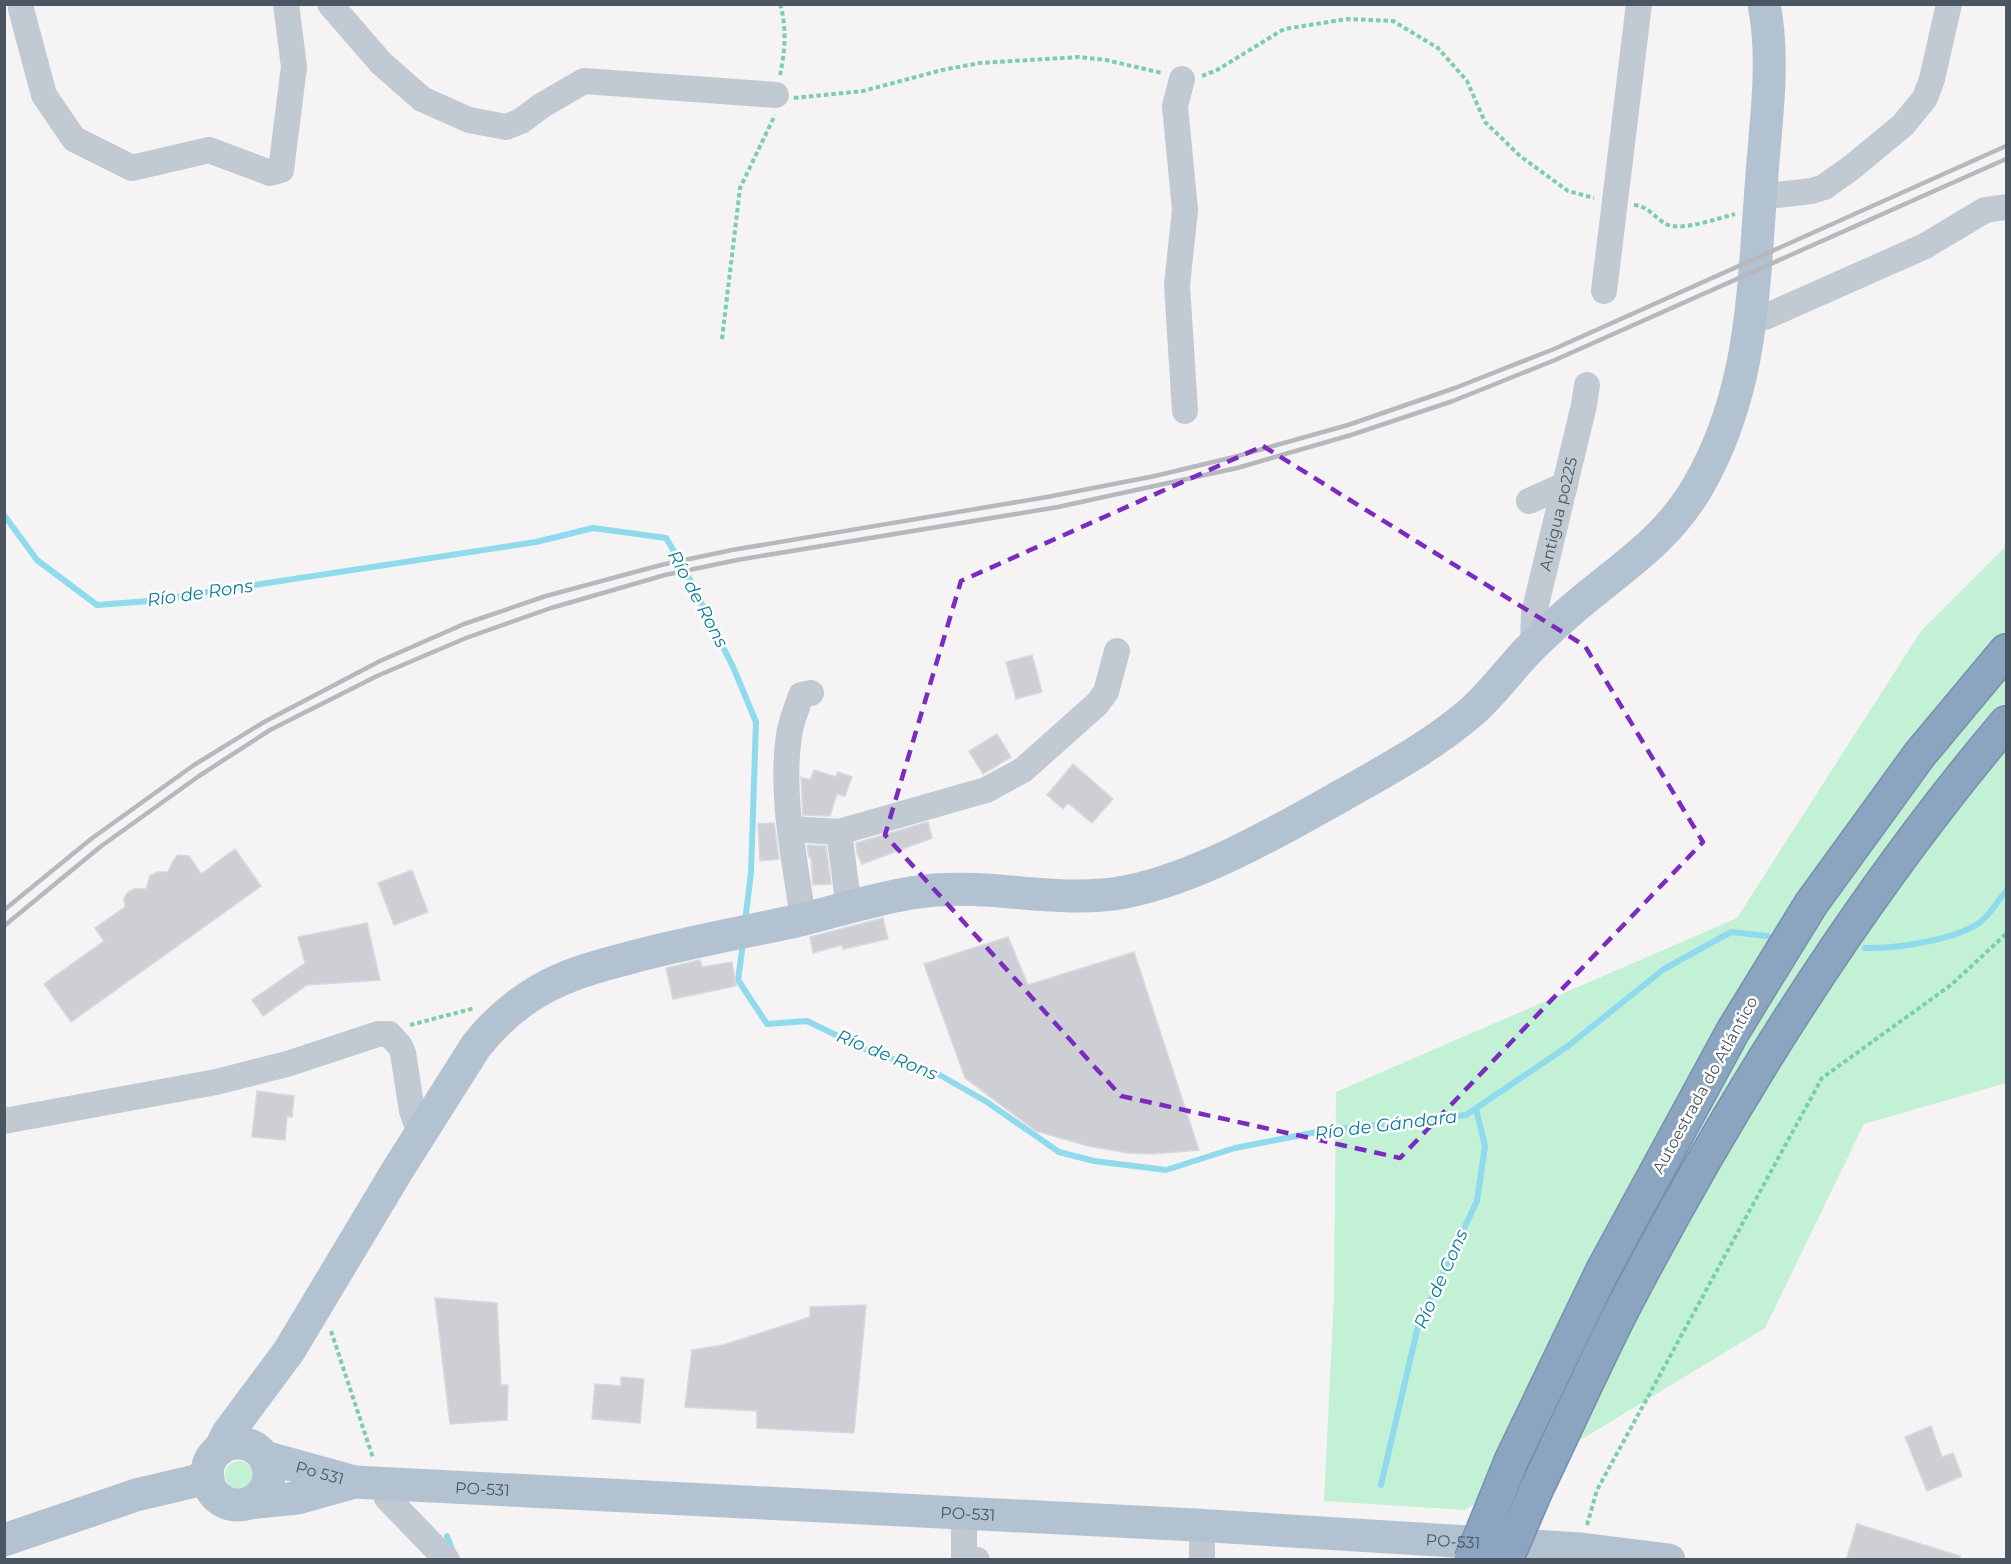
<svg xmlns="http://www.w3.org/2000/svg" width="2011" height="1564" font-family="Montserrat,sans-serif">
<rect width="100%" height="100%" fill="#f5f3f3"/>
<path fill="#c3f1d5" d="M2006 546V1083L1864 1124 1765 1328 1465 1510 1324 1501 1334 1297 1336 1092 1737 918 1921 631Z
M225 1475a14 14 0 1 1 28 0a14 14 0 1 1-28 0Z"/>
<g fill="none" stroke-linecap="round" stroke-linejoin="round">
<path stroke="#90daee" stroke-width="6" d="M4 515 37 560 97 605 149 601 536 542 593 528 666 538 684 568 734 669 756 722 751 873 745 921
M743 943 738 980 767 1024 807 1021 869 1051 938 1074 987 1102 1059 1152 1094 1161 1166 1170 1235 1148 1322 1131 1466 1115 1568 1046 1664 969 1731 932 1768 936
M1865 948C1895 949 1954 940 1979 923 1989 916 1998 901 2006 891
M1381 1485 1418 1326 1477 1201 1485 1146 1476 1109
M447 1536 453 1552"/>
</g>
<path fill="#cdcfd5" stroke="#d7d9de" stroke-width="1.5" d="M1032 655 1042 692 1016 699 1006 662Z
M997 734 1011 757 983 774 969 751Z
M1073 764 1113 799 1092 823 1068 803 1063 809 1047 795Z
M814 770 836 777 838 772 852 777 845 796 837 794 830 816 803 815 801 777 810 780Z
M928 822 932 838 862 864 857 853 856 843Z
M774 823 779 859 760 861 758 824Z
M807 845 826 846 831 884 813 885 811 857H809Z
M235 849 261 886 71 1022 44 984 104 941 95 928 125 907 124 899 127 893 134 889H146L150 876 157 872H168L173 861 178 855 189 856 201 874Z
M412 870 428 912 394 925 378 883Z
M883 918 888 939 843 949 842 945 813 953 810 937Z
M367 923 380 980 307 985 263 1016 252 1000 305 963 298 937Z
M1008 937 1028 985 1134 952 1199 1150 1151 1154 1128 1153 1088 1146 1036 1131 965 1078 924 964Z
M700 960 702 967 732 962 736 986 673 999 666 968Z
M257 1091 294 1096 292 1117 287 1116 285 1140 252 1137Z
M435 1298 497 1303 501 1385H508L507 1420 450 1424Z
M866 1305 854 1433 757 1428V1411L685 1407 692 1350 723 1345 810 1317V1307Z
M621 1377 644 1379 640 1423 592 1419 595 1384 621 1386Z
M1931 1426 1942 1457 1953 1453 1962 1476 1927 1491 1905 1437Z
M1857 1524 1960 1556V1560H1846Z"/>
<g fill="none" stroke-linecap="round" stroke-linejoin="round">
<g stroke="#7690ad" stroke-width="36">
<path id="highway" d="M1512 1459 1603 1270 1733 1031 1811 904 1920 754 2006 651
M1536 1490C1565 1430 1592 1369 1622 1310 1730 1103 1855 902 2006 723"/>
</g>
<path stroke="#7ad0a6" stroke-width="4" stroke-dasharray="4.5 3" stroke-linecap="butt" d="M780 4C787 27 785 52 780 75
M1202 76 1217 70 1284 29 1347 19 1393 21 1438 48 1467 81 1485 122 1520 156 1568 191 1594 198
M794 98 863 91 942 70 980 63 1079 57 1106 60 1162 73
M1634 205C1648 206 1655 218 1666 224 1681 232 1719 218 1735 214
M722 339 740 188 775 115
M410 1025 475 1008
M331 1331 373 1458
M1587 1525 1597 1490 1822 1078 1951 985 2006 934"/>
<g stroke="#c1cad2" stroke-width="26">
<path d="M21 4V9L44 95 74 139 132 168 209 150 270 173 281 170 294 67 286 4"/>
<path d="M330 4 381 63 422 99 469 120 506 127 521 121 541 106 584 81 776 95"/>
<path d="M1182 79 1175 106 1185 210 1177 285 1185 411"/>
<path d="M1760 197 1812 191 1824 187 1851 168 1903 125 1925 98 1932 79 1949 4"/>
<path d="M1604 291 1639 4"/>
<path d="M1750 320 1765 317 1925 246 1985 210 2006 207"/>
<path d="M1529 501 1565 485"/>
<path id="s1" d="M1533 645 1534 613 1584 405 1587 385"/>
<path d="M791 829 839 832 986 790 1023 770 1097 704 1106 692 1117 651"/>
<path d="M839 832 849 908"/>
<path d="M803 919C795 859 780 796 789 735 791 721 797 708 801 695L811 693"/>
<path d="M4 1121 216 1082 287 1064 378 1034H389L400 1046 403 1053 412 1111 420 1133"/>
<path d="M387 1498 447 1560"/>
<path d="M964 1527V1559L977 1560"/>
<path d="M1202 1560V1539"/>
</g>
<g stroke="#b3c2d1" stroke-width="33">
<circle cx="238" cy="1474" r="31"/>
<path d="M220 1449 228 1433 289 1351 397 1171 476 1046C494 1023 514 1005 540 990 568 974 598 966 629 958 684 943 740 933 796 921 842 910 888 894 935 890 998 885 1062 904 1125 892 1197 878 1277 832 1341 796 1385 771 1430 747 1469 714 1488 698 1503 678 1520 659 1535 642 1552 627 1568 613 1616 571 1664 544 1697 488 1755 389 1753 285 1762 175 1766 118 1775 61 1764 4"/>
<path id="s2" d="M264 1457 354 1482 1195 1525 1581 1549 1669 1560"/>
<path d="M249 1503 297 1498 354 1482"/>
<path d="M4 1540 136 1495 208 1478"/>
</g>
<use href="#highway" stroke="#8ba5c1" stroke-width="33"/>
<path stroke="#b5b8bd" stroke-width="4.5" d="M4 910 91 839 194 765 264 722 380 661 464 624 546 596 661 565 732 550 1047 497 1155 476 1234 457 1348 425 1455 388 1554 349 2006 146
M4 926 100 847 199 776 270 730 377 676 466 638 551 608 665 575 737 560 1058 507 1237 468 1351 435 1453 401 1555 360 2006 159"/>
<g stroke="#7690ad" stroke-width="36" stroke-linecap="butt">
<path id="highway-bridge" d="M1471 1560 1512 1459
M1506 1560 1536 1490"/>
</g>
<use href="#highway-bridge" stroke="#8ba5c1" stroke-width="33"/>
</g>
<path fill="none" stroke="#7b2cbf" stroke-width="4.5" stroke-dasharray="12 8" stroke-linejoin="round" d="M1263 446 1585 646 1703 842 1400 1158 1121 1096 885 835 961 581Z"/>
<g text-anchor="middle" dominant-baseline="central" stroke-width="5" stroke-linejoin="round" paint-order="stroke">
<g font-size="16" fill="#4a5661" stroke="#fff">
<text stroke="none"><textPath href="#s1" startOffset="134">Antigua po225</textPath></text>
<text transform="translate(1705 1085) rotate(-61)">Autoestrada do Atlántico</text>
<text stroke="none"><textPath href="#s2" startOffset="58">Po 531</textPath></text>
<text stroke="none"><textPath href="#s2" startOffset="222">PO-531</textPath></text>
<text stroke="none"><textPath href="#s2" startOffset="708">PO-531</textPath></text>
<text stroke="none"><textPath href="#s2" startOffset="1194">PO-531</textPath></text>
</g>
<g font-size="18" font-style="italic" fill="#0c7c9b" stroke="#fff">
<text transform="translate(200 593) rotate(-8)">Río de Rons</text>
<text transform="translate(698 599) rotate(62)">Río de Rons</text>
<text transform="translate(887 1055) rotate(22)">Río de Rons</text>
<text transform="translate(1386 1125) rotate(-7)">Río de Gándara</text>
<text transform="translate(1441 1279) rotate(-66)">Río de Cons</text>
</g>
</g>
<rect width="2011" height="1564" fill="none" stroke="#4a5661" stroke-width="12"/>
</svg>
